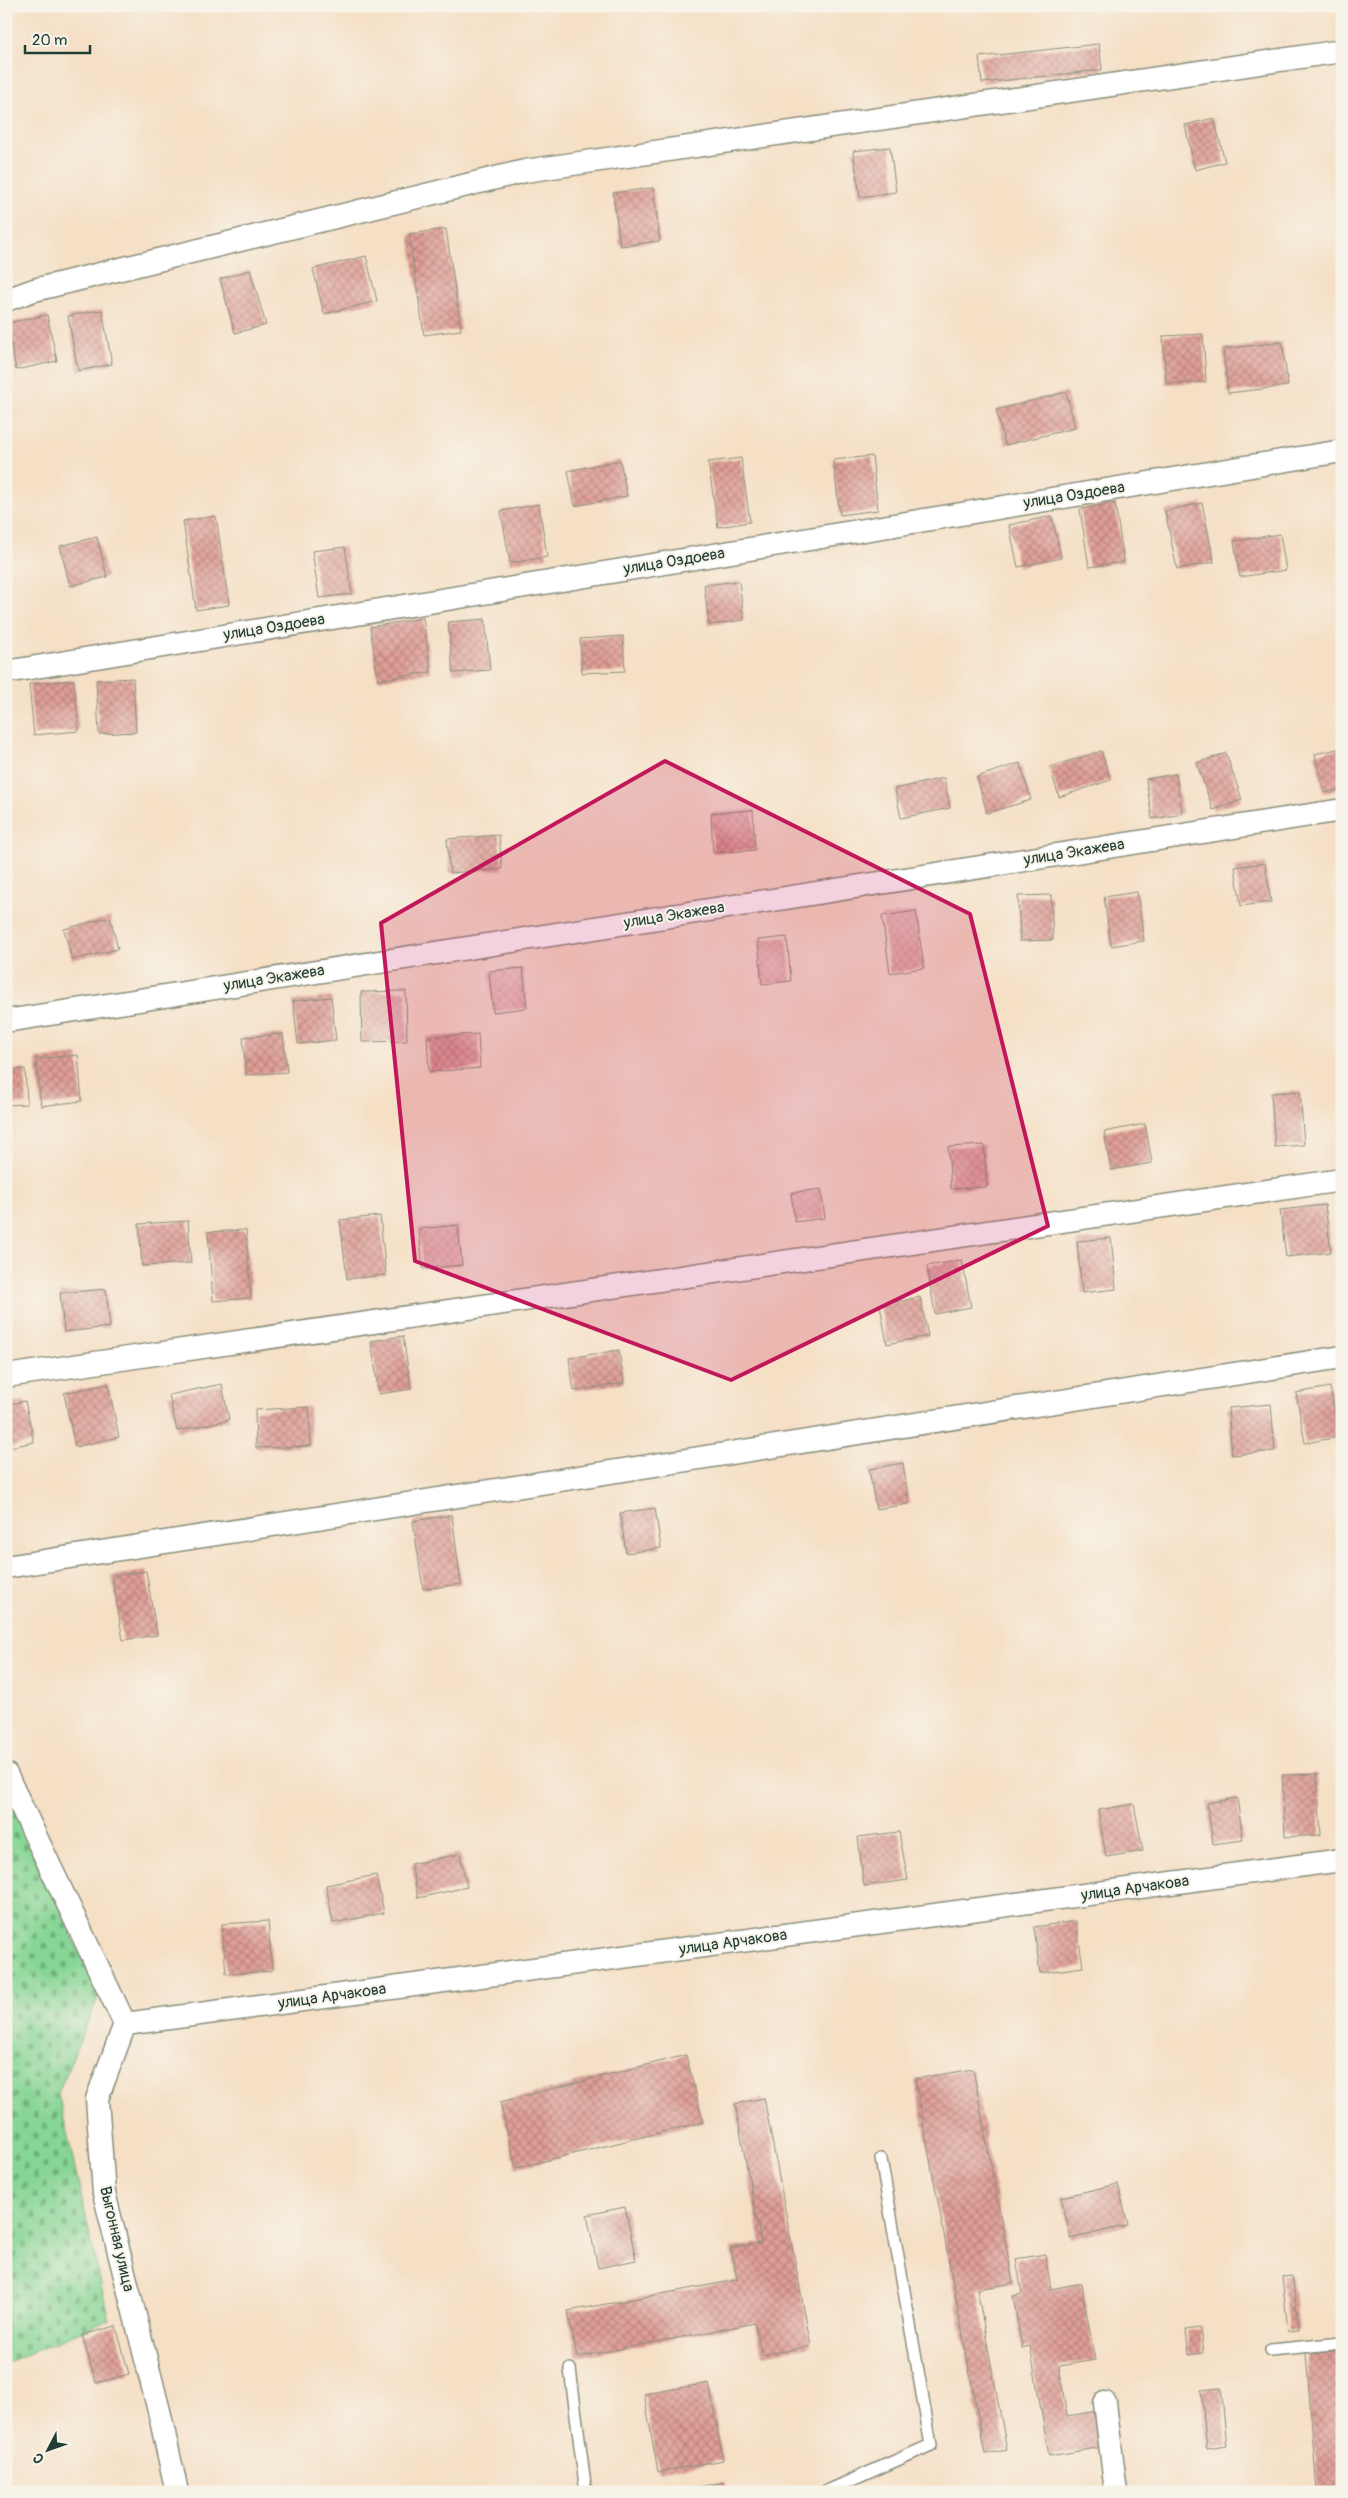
<svg xmlns="http://www.w3.org/2000/svg" width="1348" height="2498" font-family="Pangolin,sans-serif">
<defs>
<pattern id="cemetery-stones" width="16" height="16" patternUnits="userSpaceOnUse" patternTransform="scale(1.25)"><rect width="16" height="16" fill="#87d695"/><path d="M2 7V4a2 2 0 0 1 4 0v3zM10 15v-3a2 2 0 0 1 4 0v3z" fill="#6eaf7a"/></pattern>
<pattern id="building-cross-hatch" width="8" height="8" patternUnits="userSpaceOnUse" patternTransform="scale(1.25)"><rect width="8" height="8" fill="#e09f97"/><path d="M0 0l8 8M0 8l8-8" fill="none" stroke="#b5837c"/></pattern>
</defs>
<rect width="100%" height="100%" fill="#f7f3e8"/>
<filter id="ink" filterUnits="userSpaceOnUse"><feTurbulence type="fractalNoise" baseFrequency=".02" numOctaves="2"/><feDisplacementMap in="SourceGraphic" scale="10" xChannelSelector="R" yChannelSelector="G"/><feConvolveMatrix kernelMatrix="1 2 1 2 8 2 1 2 1" color-interpolation-filters="sRGB"/></filter>
<filter id="wash" filterUnits="userSpaceOnUse"><feTurbulence type="fractalNoise" baseFrequency=".0096" numOctaves="4" result="noise"/><feDisplacementMap in="SourceGraphic" scale="20" xChannelSelector="R" yChannelSelector="G"/><feGaussianBlur stdDeviation="1.12" result="paint"/><feColorMatrix in="noise" values="0 0 0 0 0 0 0 0 0 0 0 0 0 0 0 0 0 1.4 0 .05"/><feComposite in="paint" operator="in"/></filter>
<g filter="url(#wash)">
<rect width="100%" height="100%" fill="#f5dfc5"/>
<path fill="url(#cemetery-stones)" stroke="#538a64" d="M6 1790 99 1995 58 2093 109 2320 6 2363Z"/>
<g id="blocks">
<path fill="url(#building-cross-hatch)" d="M1099 44 1102 70 982 83 979 57Z
M1214 118 1225 162 1195 170 1185 125Z
M890 147 896 192 860 197 853 151Z
M653 188 660 241 620 246 613 193Z
M446 229 461 330 424 335 409 234Z
M366 256 377 301 324 314 313 269Z
M250 270 266 325 235 333 220 279Z
M102 310 112 364 78 371 68 316Z
M47 315 57 361 16 370 7 323Z
M1203 334 1206 382 1166 384 1163 336Z
M1282 342 1288 386 1228 393 1223 349Z
M1066 392 1075 428 1005 445 996 410Z
M872 456 878 510 840 515 833 460Z
M741 458 750 522 718 527 708 462Z
M620 460 627 496 575 506 568 471Z
M1115 503 1124 562 1089 567 1080 509Z
M1202 503 1214 562 1177 569 1165 511Z
M539 504 547 557 510 563 501 511Z
M216 516 229 605 196 610 183 521Z
M1052 516 1061 558 1018 567 1009 525Z
M1280 534 1286 570 1240 577 1234 541Z
M97 537 107 577 70 586 60 546Z
M345 547 352 594 319 598 312 551Z
M739 581 744 620 709 625 704 585Z
M423 618 431 672 378 680 370 627Z
M485 619 490 670 453 673 448 622Z
M623 636 625 671 582 673 580 639Z
M133 678 136 732 99 734 96 680Z
M74 680 79 731 34 735 29 684Z
M1342 748V789L1324 793 1315 754Z
M1101 751 1111 780 1059 797 1050 767Z
M1226 753 1242 800 1213 810 1197 763Z
M1020 763 1031 800 987 813 977 777Z
M1176 774 1182 814 1152 819 1146 779Z
M944 778 950 808 901 818 895 789Z
M753 810 755 850 713 853 711 813Z
M499 835 502 869 450 873 447 839Z
M1265 863 1271 902 1241 906 1235 867Z
M1137 892 1144 941 1111 946 1104 897Z
M1051 895 1053 940 1020 941 1018 896Z
M916 911 924 968 890 973 882 916Z
M110 917 118 949 72 960 64 929Z
M787 937 791 981 762 984 758 940Z
M523 968 527 1008 493 1012 489 971Z
M406 991 407 1041 362 1042 361 992Z
M331 997 336 1040 298 1044 293 1001Z
M283 1034 287 1072 246 1075 243 1037Z
M478 1034 480 1068 429 1072 427 1037Z
M78 1055 82 1101 41 1106 36 1059Z
M25 1069 27 1104 6 1105V1070Z
M1300 1091 1304 1145 1275 1147 1271 1093Z
M1145 1124 1152 1163 1111 1170 1104 1132Z
M984 1145 987 1187 951 1189 948 1147Z
M821 1189 825 1218 795 1222 791 1193Z
M1325 1205 1331 1252 1286 1257 1280 1210Z
M380 1216 386 1275 347 1279 340 1220Z
M188 1221 191 1263 142 1266 139 1224Z
M458 1225 462 1265 423 1269 419 1229Z
M246 1230 251 1298 213 1301 208 1232Z
M1111 1238 1116 1289 1082 1293 1077 1241Z
M962 1260 971 1307 935 1314 927 1266Z
M106 1289 110 1327 64 1332 60 1293Z
M920 1297 928 1336 887 1344 880 1305Z
M403 1336 411 1389 379 1394 371 1341Z
M619 1350 624 1383 574 1391 569 1358Z
M108 1384 119 1437 75 1447 64 1393Z
M222 1384 229 1420 177 1431 169 1395Z
M1330 1387 1339 1437 1305 1443 1296 1393Z
M25 1401 34 1442 6 1448V1405Z
M1271 1404 1275 1451 1232 1455 1228 1408Z
M309 1407 311 1446 256 1448 255 1410Z
M903 1463 909 1504 876 1509 869 1469Z
M655 1508 661 1548 626 1553 620 1513Z
M452 1515 461 1584 423 1589 413 1521Z
M146 1571 157 1635 123 1640 112 1576Z
M1317 1774 1321 1835 1285 1837 1282 1775Z
M1237 1798 1243 1840 1213 1844 1207 1803Z
M1134 1804 1143 1851 1106 1857 1098 1810Z
M899 1832 908 1880 864 1886 858 1837Z
M460 1854 467 1887 418 1898 411 1864Z
M376 1875 384 1913 333 1923 326 1885Z
M268 1921 272 1971 226 1974 222 1924Z
M1076 1921 1083 1967 1040 1973 1034 1927Z
M686 2055 703 2122 516 2168 500 2102Z
M973 2069 1013 2283 977 2289 1007 2450 985 2454 915 2079Z
M764 2098 811 2346 762 2355 755 2323 577 2357 568 2311 737 2280 731 2248 761 2243 735 2104Z
M1118 2184 1128 2225 1071 2239 1061 2197Z
M625 2207 636 2260 598 2268 587 2215Z
M1045 2254 1051 2289 1081 2283 1095 2360 1059 2366 1067 2416 1097 2411 1103 2447 1049 2456 1030 2346 1022 2348 1013 2296 1022 2294 1016 2259Z
M1292 2276 1299 2330 1288 2331 1282 2277Z
M116 2326 129 2374 96 2383 82 2335Z
M1200 2328 1203 2353 1189 2355 1186 2330Z
M1342 2350V2492H1317L1306 2353Z
M709 2383 723 2460 658 2472 644 2394Z
M1221 2388 1227 2446 1207 2449 1201 2390Z
M724 2482 726 2492H677V2491Z"/>
</g>
</g>
<g filter="url(#ink)">
<use href="#blocks" fill-opacity="0" stroke="#8a8e7c" stroke-width="1"/>
<g fill="none" stroke-linecap="round" stroke-linejoin="round">
<g stroke="#8a8e7c" stroke-width="14">
<path id="service" d="M1271 2350 1342 2343
M570 2369 586 2492
M825 2492 931 2445 881 2159"/>
</g>
<g stroke="#8a8e7c" stroke-width="25">
<path id="minor" d="M6 300 34 290 525 171 1342 51
M6 672 1342 451
M6 1021 1342 810
M6 1376 1342 1180
M6 1567 1342 1357
M6 1774 125 2024 97 2099 104 2193 159 2411 177 2492
M125 2024 1342 1860
M1105 2403 1116 2492"/>
</g>
<use href="#service" stroke="#fff" stroke-width="11"/>
<use href="#minor" stroke="#fff" stroke-width="22"/>
</g>
</g>
<path fill="#c2185b" fill-opacity="0.2" stroke="#c2185b" stroke-width="4" stroke-linejoin="round" d="M665 761 970 914 1048 1226 731 1380 415 1261 381 923Z"/>
<g text-anchor="middle" dominant-baseline="central" stroke-width="4" stroke-linejoin="round" paint-order="stroke">
<g font-size="16" fill="#1f3d34" stroke="#f7f3e8">
<text transform="translate(1074 495) rotate(-9)">улица Оздоева</text>
<text transform="translate(674 561) rotate(-9)">улица Оздоева</text>
<text transform="translate(274 627) rotate(-9)">улица Оздоева</text>
<text transform="translate(1074 852) rotate(-9)">улица Экажева</text>
<text transform="translate(674 915) rotate(-9)">улица Экажева</text>
<text transform="translate(274 978) rotate(-9)">улица Экажева</text>
<text transform="translate(1135 1888) rotate(-8)">улица Арчакова</text>
<text transform="translate(733 1942) rotate(-8)">улица Арчакова</text>
<text transform="translate(332 1996) rotate(-8)">улица Арчакова</text>
<text transform="translate(117 2239) rotate(77)">Выгонная улица</text>
</g>
</g>
<rect width="1348" height="2498" fill="none" stroke="#f7f3e8" stroke-width="25"/>
<g transform="translate(48 2450) rotate(229)" stroke="#f7f3e8" stroke-width="4" paint-order="stroke">
<path d="M0-4L9 19L0 12L-9 19Z" fill="#1f3d34"/>
<text y="-8" font-size="14" font-weight="bold" text-anchor="middle" fill="#1f3d34">С</text>
</g>
<path d="M25 45v8h65v-8" fill="none" stroke="#1f3d34" stroke-width="2.5"/>
<text x="32" y="45" font-size="15" fill="#1f3d34" stroke="#f7f3e8" stroke-width="4" paint-order="stroke">20 m</text>
</svg>
